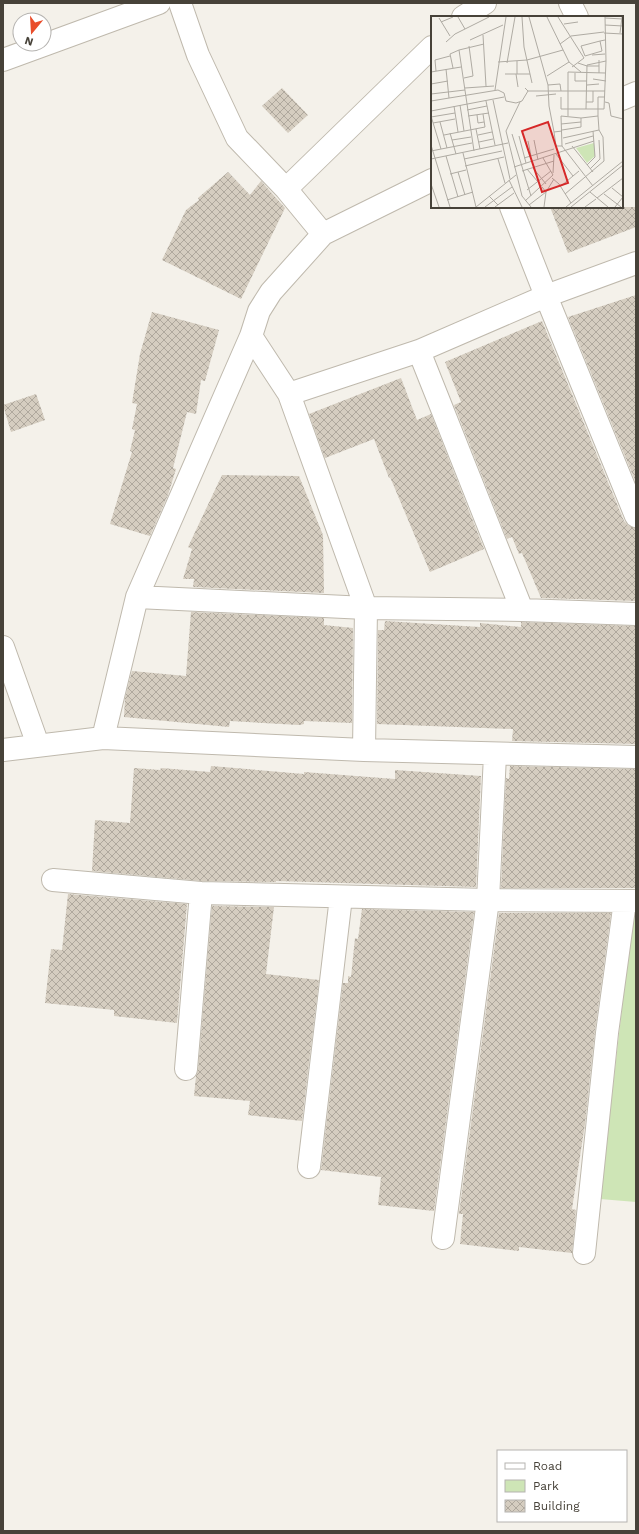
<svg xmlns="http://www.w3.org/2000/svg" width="639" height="1534" font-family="'Work Sans',sans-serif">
<defs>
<pattern id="building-cross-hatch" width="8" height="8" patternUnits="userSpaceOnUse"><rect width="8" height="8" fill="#d5cdc0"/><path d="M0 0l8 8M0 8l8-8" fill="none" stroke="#afa89d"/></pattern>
</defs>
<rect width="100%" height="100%" fill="#f4f1ea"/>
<path fill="#cee5b6" d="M634 904H636V1202L600 1199Z"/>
<path fill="url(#building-cross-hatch)" d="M282 88 308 115 288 133 262 106Z
M228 172 250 195 261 181 285 208 241 299 162 260 186 210 199 200 198 198Z
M550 207H636V227L568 253Z
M636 295V483L568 317Z
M152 312 219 330 205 381 201 380 196 414 187 412 173 468 176 469 168 495 150 536 110 524 132 452 130 451 135 430 132 429 137 404 132 403 140 354Z
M542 321 624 521 629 526 636 528V601L541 598 522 553 519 554 512 537 507 539 454 405 461 402 445 362Z
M401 378 417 420 431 414 484 549 430 572 390 477 389 478 374 439 325 458 309 414Z
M36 394 45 420 11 432 3 405Z
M222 475 299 476 323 535 324 593 193 587 194 579H183L192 549 188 547Z
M191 612 324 618V625L353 628 352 723 304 721V724L299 725 230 721 229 727 124 717 125 698 132 671 186 676Z
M385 621 480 627V623L521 627V622L636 626V744L512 741 513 729 377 724 378 630H384Z
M211 766 304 774V772L395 779V770L481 776 476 887 276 881V882L202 881 92 871 95 820 130 823 134 768 160 770 161 768 210 772Z
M510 766 636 769V888H501L506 778 509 779Z
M68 894 187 904 177 1023 114 1016V1010L45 1003 51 949 62 950Z
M212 906 274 907 266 974 319 980 302 1121 248 1115 250 1101 194 1096 196 1076 198 1070Z
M362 909 474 912 434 1211 378 1205 381 1177 321 1170 343 983H348V976L351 977 355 938 358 939Z
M499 913H611L595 1031 585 1124 572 1209 576 1210 572 1253 519 1247V1251L460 1244 463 1214H459Z"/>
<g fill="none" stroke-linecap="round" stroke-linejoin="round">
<g stroke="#bfb9ad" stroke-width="24">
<path id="minor" d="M180 3 198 55 237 138 286 189 323 234
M570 3 577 17
M463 17 485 3
M3 60 159 3
M622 99 636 93
M286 189 432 47
M511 207 546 296 636 516
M419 351 522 610
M289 394 419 351 546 296 636 263
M137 597 366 608 522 610 636 614
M3 647 38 745
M103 738 137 597 251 336
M3 750 103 738 364 750 636 757
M364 750 366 608 289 394 251 336 259 311 271 292 323 234 432 180
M53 880 201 893 488 900 636 901
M186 1069 201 893
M309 1167 341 897
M443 1238 488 900 495 755
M584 1253 607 1033 625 901"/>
</g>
<use href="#minor" stroke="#fff" stroke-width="22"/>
</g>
<g transform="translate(431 16)">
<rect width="192" height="192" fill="#f4f1ea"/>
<path d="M163 127 164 140 156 147 145 132Z" fill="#cee5b6"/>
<path fill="none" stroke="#afaba3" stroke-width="1" d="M27 1 34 13M91 1 93 31 101 67M98 1 117 69 118 90 123 116M116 1 138 46 150 56M127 1 153 42M174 1 175 45 173 93H167V81H174M8 2 19 20M174 2 192 3M10 6 22 1M133 8 147 6M174 9 192 10M173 17 192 18M189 17 191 1M52 19 55 70M39 24 72 9M169 25 150 30 154 40 171 35 169 25 174 24M15 26 24 18 58 1M129 28 140 20 173 16M161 39 174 38M168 44V57M86 45V58M67 46 96 44 132 34M76 47 84 1M147 47 156 50H168M141 51 153 42M22 52 19 38 28 34M15 53 18 82M5 55 4 44 19 40M0 56 30 51M144 57V65H156M74 58H99M85 58 87 71M116 60 138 46M33 62 42 60 38 30M162 63 175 65M0 68 17 65M117 69 129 68 130 75M156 69 168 68M34 72 63 70M94 72 97 75H174M64 74 75 1M0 78 34 74M105 80 125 78M130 81V93H167V100L150 102V111L131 114M62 84 79 163M0 85 67 74 73 77 75 85 85 87 91 85 97 75M55 85 64 129M89 86 75 115 91 180 100 191M155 86H162V75M174 86 178 87 180 100 192 103M29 89 33 115M23 90 27 116M155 93 156 49 175 45M36 94 56 90M0 95 73 81M46 99 47 107 53 106M0 100 10 133M37 100 58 97M137 100V56L174 57M0 101 24 97M150 102 130 100 131 130 162 170M9 106 16 132M2 107 24 103M130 108 150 106M45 113 49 133M131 115 123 116 125 130H131M19 117 25 138M81 118 100 180M13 119 54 111 52 98M47 119 61 116M88 120 95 147M132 122 168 114M21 124 40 121M103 124 107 144M97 125 100 140M48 126 62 123M134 128 162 120M0 129 19 191M141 130 162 156M0 135 41 127M43 135 28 34 53 28M32 137 45 191M125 138 142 160M15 140 27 181M93 142 123 133M0 143 77 127M33 143 71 135M67 143 74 167M156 149 164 141 162 115M34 150 73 141M83 151 163 125M102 152 115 168M96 153 107 166M159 153 169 143 168 124M91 155 123 145M27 156 34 179M122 157 123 139M19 158 35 154M121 162 128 168 140 187M78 164 91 191M0 168 8 191M130 170 148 155M181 172 192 181M96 174 120 155M159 176 177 191M134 178 173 145 172 121 168 114 167 100M173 178 190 191M58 180 67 189M166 182 192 162M16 184 42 176M94 185 122 159 112 142M98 189 115 176 111 171M45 191 85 159M54 191 81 171M64 191 83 177M113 191 115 176 123 163M135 191 192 145M140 191 192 149M154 191 165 183M184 191 192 181"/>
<path fill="#d62828" fill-opacity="0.15" stroke="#d62828" stroke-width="2" d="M117 106 137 167 111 176 91 115Z"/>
<rect width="192" height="192" fill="none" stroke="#474239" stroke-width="2"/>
</g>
<rect width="639" height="1534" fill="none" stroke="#474239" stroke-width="8"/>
<rect x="497" y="1450" width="130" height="72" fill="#ffffff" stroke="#b5b3b0"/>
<rect x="505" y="1463" width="20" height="6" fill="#ffffff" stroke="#b5b3b0"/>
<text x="533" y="1470" font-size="12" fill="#474239">Road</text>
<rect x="505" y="1480" width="20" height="12" fill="#cee5b6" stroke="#b5b3b0"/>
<text x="533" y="1490" font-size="12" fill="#474239">Park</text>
<rect x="505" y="1500" width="20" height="12" fill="url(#building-cross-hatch)" stroke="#b5b3b0"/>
<text x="533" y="1510" font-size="12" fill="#474239">Building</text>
<g transform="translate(32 32) rotate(198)"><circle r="19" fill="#ffffff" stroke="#b5b3b0"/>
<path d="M0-3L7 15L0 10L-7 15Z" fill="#e94d2b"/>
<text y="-6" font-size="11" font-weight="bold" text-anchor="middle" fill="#474239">N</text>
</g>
</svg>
